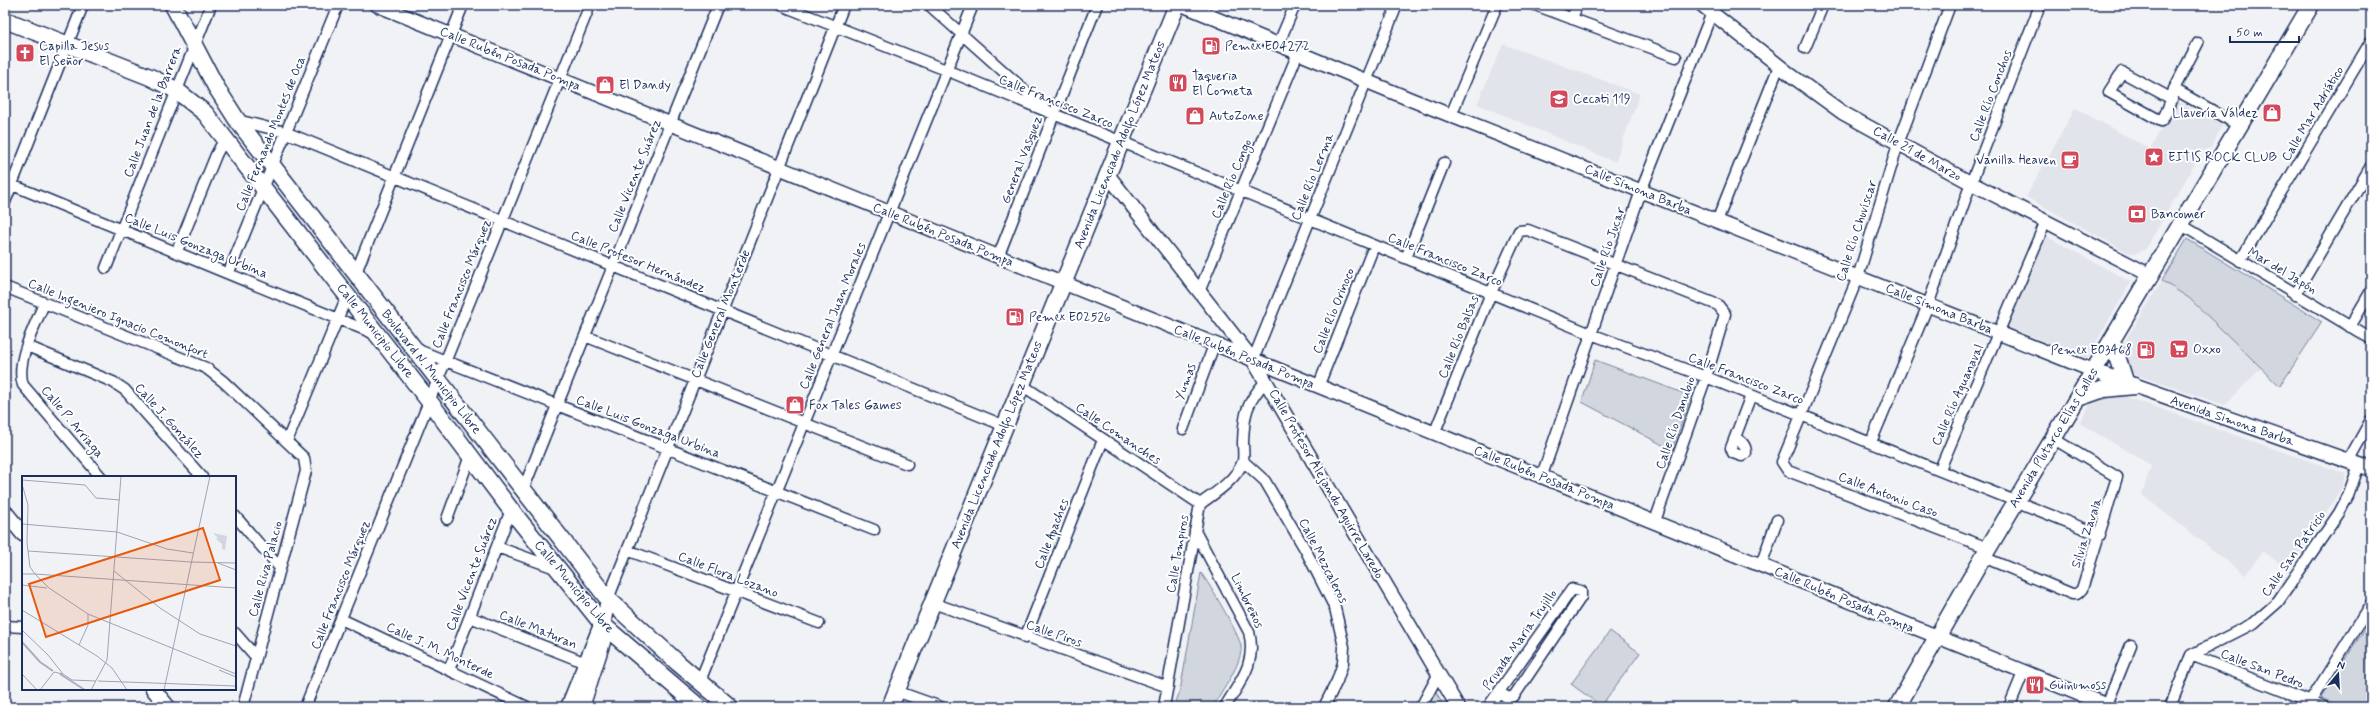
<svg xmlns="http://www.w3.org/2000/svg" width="2376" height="712" font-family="Mynerve,sans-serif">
<rect width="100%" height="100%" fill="#f1f2f5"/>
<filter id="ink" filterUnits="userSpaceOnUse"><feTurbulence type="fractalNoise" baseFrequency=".025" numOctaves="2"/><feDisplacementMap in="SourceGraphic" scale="8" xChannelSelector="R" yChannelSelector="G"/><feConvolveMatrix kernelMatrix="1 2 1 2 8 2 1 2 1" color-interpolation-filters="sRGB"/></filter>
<g filter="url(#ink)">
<path fill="#e1e4ea" d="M1503 44 1640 94 1615 162 1477 104Z
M2177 101 2223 124 2211 148 2203 150 2145 250 2136 253H2129L2026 197 2075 108 2150 149Z
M2046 236 2131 282 2087 358 2008 327Z
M2162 281 2189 298 2262 367 2225 405 2128 372 2119 351Z
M2118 394 2346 474 2342 487 2289 571 2263 551 2245 575 2142 495 2151 465 2079 423 2092 402 2107 395Z"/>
<path fill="#d2d6df" stroke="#76829e" d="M2187 239 2322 322 2280 386 2189 298 2162 281Z
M1595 360 1691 396 1672 450 1582 402Z
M1201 573C1209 583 1240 636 1241 646 1243 663 1221 692 1213 707H1174L1180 691Z
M2371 619V707H2343L2321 698Z
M1610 631 1640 653 1601 706 1571 684Z
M1435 690 1444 707H1426Z"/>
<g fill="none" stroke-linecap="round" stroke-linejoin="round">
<g stroke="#1b2f5e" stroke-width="13">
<path id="minor" d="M781 5 946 70 1591 334 1706 377 2100 535
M929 5 1048 111
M1535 5 1676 57
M1950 5 1898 144 1858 277 1782 462 1788 471 1988 548
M1572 19 1577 5
M1278 45 1295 5
M1805 48 1823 5
M2174 89 2238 125
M2172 99 2122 72 2109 92 2161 121C2168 112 2171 100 2174 89L2198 43
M1451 115 1497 5
M237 120 285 132 1005 426
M5 182 375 334
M5 202 83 5
M1717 221 1779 66
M2180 224 2371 339
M177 251 216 155 225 138
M998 257 1097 5
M1406 258 1444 163
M2240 261 2371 41
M106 268 211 5
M229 272 338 5
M355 275 463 5
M5 287 206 368 224 382 304 458 306 471 243 707
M1199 292 1298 53
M2295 295 2371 166
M44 304C35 325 15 362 23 385L101 477
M2350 327 2371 291
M585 336 907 464
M27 346 113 382 125 390 202 477
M418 350 874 530
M1253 360 1397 5
M1022 385 1200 504
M1318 387 1374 246
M1183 429 1214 345
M1434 434 1491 293 1519 231 1528 230 1718 305 1725 314 1706 377 1655 521
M1735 438C1742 441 1746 445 1746 453L1742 456 1733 453 1731 448 1751 395
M287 441 347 296
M1871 442 1928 305 1971 183 2040 5
M1243 461 1265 481 1305 549 1335 608 1344 647 1343 663 1337 681 1324 707
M2348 461 2371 420
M1940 469 2046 221
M1541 478 1641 191 1715 5
M523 490 718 5
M235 516 280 568
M447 519 470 456
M1195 531 1249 632C1257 664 1240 681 1225 707
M497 547 555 568
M627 550 819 623
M1983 557 2072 594H2077L2082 589 2117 477 2054 439
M1761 565 1777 520
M608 599 844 5
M933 603 1168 687
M470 617 591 665
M341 619 527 707
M5 626 23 627
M235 633 256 657
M1025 638 1103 440
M2191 655 2324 707
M449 670 511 510
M700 681 973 5
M896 691 941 707
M305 707 590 5
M1164 707 1200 504C1214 494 1237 479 1243 461 1244 456 1243 448 1243 442 1244 414 1246 403 1266 381
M1421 707 1438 675
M1488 707 1572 589 1581 591V597L1514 696 1508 698 1499 692
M2009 707 2023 673
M2106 707 2131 645
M2170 707 2191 655 2254 623 2278 602 2339 513 2348 496 2359 465
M2307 707 2371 604"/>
</g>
<g stroke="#1b2f5e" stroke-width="16">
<path id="tertiary" d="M377 5 2111 707
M1183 5 1412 100 2094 371
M1702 5 1792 76 1843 113 1971 183 2150 275
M1108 175 1253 360 1458 707"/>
</g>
<g stroke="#1b2f5e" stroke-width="17">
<path id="secondary" d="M2094 371 2371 469
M5 512 23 534
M153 689 168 707
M568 707 599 630
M582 707 603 642V625L608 599"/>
</g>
<g stroke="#1b2f5e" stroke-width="19">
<path id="primary" d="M173 5 216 87 237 120 608 599 678 663 730 707
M5 20 150 77 176 90 205 113 429 401 511 510 603 625 699 707
M2112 341 2126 384
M2078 398 2104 389 2134 386
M890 707 1177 5
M1897 707 1983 557 2311 5"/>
</g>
<use href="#minor" stroke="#fff" stroke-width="10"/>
<use href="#tertiary" stroke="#fff" stroke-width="13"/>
<use href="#secondary" stroke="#fff" stroke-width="14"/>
<use href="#primary" stroke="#fff" stroke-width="16"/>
</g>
</g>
<defs>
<g id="fuel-square" transform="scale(1)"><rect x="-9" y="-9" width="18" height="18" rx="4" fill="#d1495b" stroke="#fff"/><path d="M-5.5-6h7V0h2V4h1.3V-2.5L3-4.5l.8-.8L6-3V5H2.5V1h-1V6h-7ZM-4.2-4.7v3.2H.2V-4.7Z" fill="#fff"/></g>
<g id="church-square" transform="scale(1)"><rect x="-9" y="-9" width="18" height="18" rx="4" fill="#d1495b" stroke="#fff"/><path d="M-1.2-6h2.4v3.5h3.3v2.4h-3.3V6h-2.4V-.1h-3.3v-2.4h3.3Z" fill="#fff"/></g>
<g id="restaurant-square" transform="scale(1)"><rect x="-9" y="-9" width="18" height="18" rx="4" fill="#d1495b" stroke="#fff"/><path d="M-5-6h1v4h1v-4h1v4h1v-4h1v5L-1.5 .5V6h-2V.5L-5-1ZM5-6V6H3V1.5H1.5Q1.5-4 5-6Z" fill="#fff"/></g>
<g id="shop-square" transform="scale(1)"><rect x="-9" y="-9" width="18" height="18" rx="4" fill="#d1495b" stroke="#fff"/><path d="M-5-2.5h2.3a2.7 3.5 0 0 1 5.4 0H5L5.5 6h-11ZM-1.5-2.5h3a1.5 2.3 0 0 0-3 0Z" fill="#fff"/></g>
<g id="school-square" transform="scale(1)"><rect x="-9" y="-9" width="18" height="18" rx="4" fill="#d1495b" stroke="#fff"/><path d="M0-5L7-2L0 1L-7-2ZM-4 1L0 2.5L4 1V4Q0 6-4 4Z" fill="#fff"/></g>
<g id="sight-square" transform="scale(1)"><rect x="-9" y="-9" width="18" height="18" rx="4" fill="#d1495b" stroke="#fff"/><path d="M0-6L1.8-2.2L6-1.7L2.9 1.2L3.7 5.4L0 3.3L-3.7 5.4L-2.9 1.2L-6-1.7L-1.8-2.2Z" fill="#fff"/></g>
<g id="cafe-square" transform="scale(1)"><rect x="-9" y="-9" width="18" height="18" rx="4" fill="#d1495b" stroke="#fff"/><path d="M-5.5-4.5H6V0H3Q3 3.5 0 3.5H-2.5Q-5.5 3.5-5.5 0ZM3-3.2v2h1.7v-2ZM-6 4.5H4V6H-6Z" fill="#fff"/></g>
<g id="bank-square" transform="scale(1)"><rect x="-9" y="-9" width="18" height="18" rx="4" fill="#d1495b" stroke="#fff"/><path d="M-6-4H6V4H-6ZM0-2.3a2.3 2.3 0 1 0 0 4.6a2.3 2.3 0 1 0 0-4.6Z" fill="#fff"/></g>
<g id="supermarket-square" transform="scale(1)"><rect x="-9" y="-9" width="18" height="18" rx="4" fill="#d1495b" stroke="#fff"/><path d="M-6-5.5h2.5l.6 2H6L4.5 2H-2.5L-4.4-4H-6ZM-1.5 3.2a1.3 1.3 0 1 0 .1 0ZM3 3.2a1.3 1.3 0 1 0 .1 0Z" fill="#fff"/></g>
</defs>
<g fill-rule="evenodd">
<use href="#fuel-square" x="1211" y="46"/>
<use href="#church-square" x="25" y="53"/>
<use href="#restaurant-square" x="1178" y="83"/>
<use href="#shop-square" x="605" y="85"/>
<use href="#school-square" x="1559" y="99"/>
<use href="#shop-square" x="2272" y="113"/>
<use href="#shop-square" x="1195" y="116"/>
<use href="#sight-square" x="2154" y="157"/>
<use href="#cafe-square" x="2070" y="160"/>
<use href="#bank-square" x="2137" y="214"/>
<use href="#fuel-square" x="1015" y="317"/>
<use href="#supermarket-square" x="2179" y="349"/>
<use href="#fuel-square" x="2146" y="350"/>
<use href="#shop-square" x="795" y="405"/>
<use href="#restaurant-square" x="2035" y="685"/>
</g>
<g text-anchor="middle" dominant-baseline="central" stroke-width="4" stroke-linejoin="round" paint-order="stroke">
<g font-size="13" fill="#1b2f5e" stroke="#fff" text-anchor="start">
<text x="39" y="46">Capilla Jesus<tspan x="39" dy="15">El Señor</tspan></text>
<text x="1225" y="46">Pemex E04272</text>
<text x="1192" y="76">Taqueria<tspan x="1192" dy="15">El Cometa</tspan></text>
<text x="619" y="85">El Dandy</text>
<text x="1573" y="99">Cecati 119</text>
<text x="2258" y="113" text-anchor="end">Llavería Váldez</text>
<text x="1209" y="116">AutoZone</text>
<text x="2168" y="157">EITIS ROCK CLUB</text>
<text x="2056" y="160" text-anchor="end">Vanilla Heaven</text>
<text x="2151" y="214">Bancomer</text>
<text x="1029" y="317">Pemex E02526</text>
<text x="2193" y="349">Oxxo</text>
<text x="2132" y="350" text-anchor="end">Pemex E03468</text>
<text x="809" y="405">Fox Tales Games</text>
<text x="2049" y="685">Güinumoss</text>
</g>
<g font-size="13" fill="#1b2f5e" stroke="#fff">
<text transform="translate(510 59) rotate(22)">Calle Rubén Posada Pompa</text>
<text transform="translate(1991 96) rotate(-69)">Calle Río Conchos</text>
<text transform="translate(1056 102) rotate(22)">Calle Francisco Zarco</text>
<text transform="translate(153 112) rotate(-69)">Calle Juan de la Barrera</text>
<text transform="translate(2313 114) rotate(-59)">Calle Mar Adriático</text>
<text transform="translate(271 134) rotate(-68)">Calle Fernando Montes de Oca</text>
<text transform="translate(1120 145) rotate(-68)">Avenida Licenciado Adolfo López Mateos</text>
<text transform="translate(1917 154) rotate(29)">Calle 21 de Marzo</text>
<text transform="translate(1022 160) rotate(-69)">General Vasquez</text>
<text transform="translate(635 176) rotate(-68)">Calle Vicente Suárez</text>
<text transform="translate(1313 177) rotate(-68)">Calle Río Lerma</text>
<text transform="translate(1232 179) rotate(-67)">Calle Río Congo</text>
<text transform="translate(1638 190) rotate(22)">Calle Simona Barba</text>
<text transform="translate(1857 231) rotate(-72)">Calle Río Chuvíscar</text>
<text transform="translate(943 235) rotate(22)">Calle Rubén Posada Pompa</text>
<text transform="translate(196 246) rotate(22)">Calle Luis Gonzaga Urbina</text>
<text transform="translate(1608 247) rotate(-71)">Calle Río Jucar</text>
<text transform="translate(1445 260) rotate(22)">Calle Francisco Zarco</text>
<text transform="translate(638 262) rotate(22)">Calle Profesor Hernández</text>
<text transform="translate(2282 271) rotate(31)">Mar del Japón</text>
<text transform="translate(462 284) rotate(-68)">Calle Francisco Márquez</text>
<text transform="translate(1939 309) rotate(22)">Calle Simona Barba</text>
<text transform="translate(1334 311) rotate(-68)">Calle Río Orinoco</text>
<text transform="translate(721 314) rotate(-68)">Calle General Monterde</text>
<text transform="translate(833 316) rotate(-68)">Calle General Juan Morales</text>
<text transform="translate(118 319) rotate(22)">Calle Ingeniero Ignacio Comonfort</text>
<text transform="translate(375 331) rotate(52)">Calle Municipio Libre</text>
<text transform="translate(1459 337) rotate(-68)">Calle Río Balsas</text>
<text transform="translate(1244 357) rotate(22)">Calle Rubén Posada Pompa</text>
<text transform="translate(431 372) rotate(52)">Boulevard N. Municipio Libre</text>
<text transform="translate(1746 379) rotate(21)">Calle Francisco Zarco</text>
<text transform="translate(1186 382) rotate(-70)">Yumas</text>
<text transform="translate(1958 395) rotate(-66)">Calle Río Aguanaval</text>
<text transform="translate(169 421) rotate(48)">Calle J. González</text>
<text transform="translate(2232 421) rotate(19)">Avenida Simona Barba</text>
<text transform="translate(72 422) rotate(50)">Calle P. Arriaga</text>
<text transform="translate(1676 423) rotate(-71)">Calle Río Danubio</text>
<text transform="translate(648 427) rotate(21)">Calle Luis Gonzaga Urbina</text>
<text transform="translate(1118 434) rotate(34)">Calle Comanches</text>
<text transform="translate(2054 438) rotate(-59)">Avenida Plutarco Elías Calles</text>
<text transform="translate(997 445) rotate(-68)">Avenida Licenciado Adolfo López Mateos</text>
<text transform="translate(1544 478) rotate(22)">Calle Rubén Posada Pompa</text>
<text transform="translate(1326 484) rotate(60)">Calle Profesor Alejando Aguirre Laredo</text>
<text transform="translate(1888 495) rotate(21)">Calle Antonio Caso</text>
<text transform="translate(2087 533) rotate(-72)">Silvia Zavala</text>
<text transform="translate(1052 534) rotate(-69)">Calle Apaches</text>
<text transform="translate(1178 554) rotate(-80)">Calle Tompiros</text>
<text transform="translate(2294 554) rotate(-55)">Calle San Patricio</text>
<text transform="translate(1323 561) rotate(63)">Calle Mezcaleros</text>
<text transform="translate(266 569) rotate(-75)">Calle Riva Palacio</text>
<text transform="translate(472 574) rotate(-69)">Calle Vicente Suárez</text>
<text transform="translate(728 575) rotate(21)">Calle Flora Lozano</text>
<text transform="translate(341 585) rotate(-68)">Calle Francisco Márquez</text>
<text transform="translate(574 587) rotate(50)">Calle Municipio Libre</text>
<text transform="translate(1844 600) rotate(23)">Calle Rubén Posada Pompa</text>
<text transform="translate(1247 601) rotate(64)">Limbreños</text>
<text transform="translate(538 630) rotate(22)">Calle Maturan</text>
<text transform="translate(1054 634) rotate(19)">Calle Piros</text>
<text transform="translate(1520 640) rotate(-55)">Privada Maria Trujillo</text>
<text transform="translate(440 651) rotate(25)">Calle J. M. Monterde</text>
<text transform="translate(2262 669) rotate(21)">Calle San Pedro</text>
</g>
</g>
<g transform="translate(22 476)">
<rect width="214" height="214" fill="#f1f2f5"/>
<path d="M191 57 205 60 203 74 200 73V68L194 63 196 62Z" fill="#d2d6df"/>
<path fill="none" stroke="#a8b0c2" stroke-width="2" d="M0 166 18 186 31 195M38 198 63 214"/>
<path fill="none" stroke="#9ba4b9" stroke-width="1" d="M0 4 63 9 74 22 98 24M0 8 6 29 5 67 8 91 13 98 214 112M0 48 95 56 145 73 171 77M6 75 169 86M169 86 214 87M196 87 214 94M92 95 138 132 178 158 214 170M0 98H13L27 112 66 138 214 198M0 109 25 112M0 134 75 180 90 192 105 214M0 154 26 179 41 198 50 204 74 205M57 169 66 149V138M197 194 214 201M0 198 15 214M76 205 214 210M18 214 32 196 41 198M69 214 85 184 99 0M142 214 188 0"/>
<path fill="#e8590c" fill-opacity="0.15" stroke="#e8590c" stroke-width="2" d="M181 52 198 104 24 161 7 108Z"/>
<rect width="214" height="214" fill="none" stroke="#1b2f5e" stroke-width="2"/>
</g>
<rect width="2376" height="712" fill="none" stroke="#fff" stroke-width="20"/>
<rect x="10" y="10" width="2356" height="692" fill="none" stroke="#1b2f5e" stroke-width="1.5" filter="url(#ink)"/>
<g transform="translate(2338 674) rotate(18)" stroke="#ffffff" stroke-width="3" paint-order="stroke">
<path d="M0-3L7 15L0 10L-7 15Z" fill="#1b2f5e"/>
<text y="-6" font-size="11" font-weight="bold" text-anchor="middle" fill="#1b2f5e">N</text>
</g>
<path d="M2230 36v6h69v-6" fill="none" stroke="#1b2f5e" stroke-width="2"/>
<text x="2236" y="36" font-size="12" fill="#1b2f5e" stroke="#ffffff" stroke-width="3" paint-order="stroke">50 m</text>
</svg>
